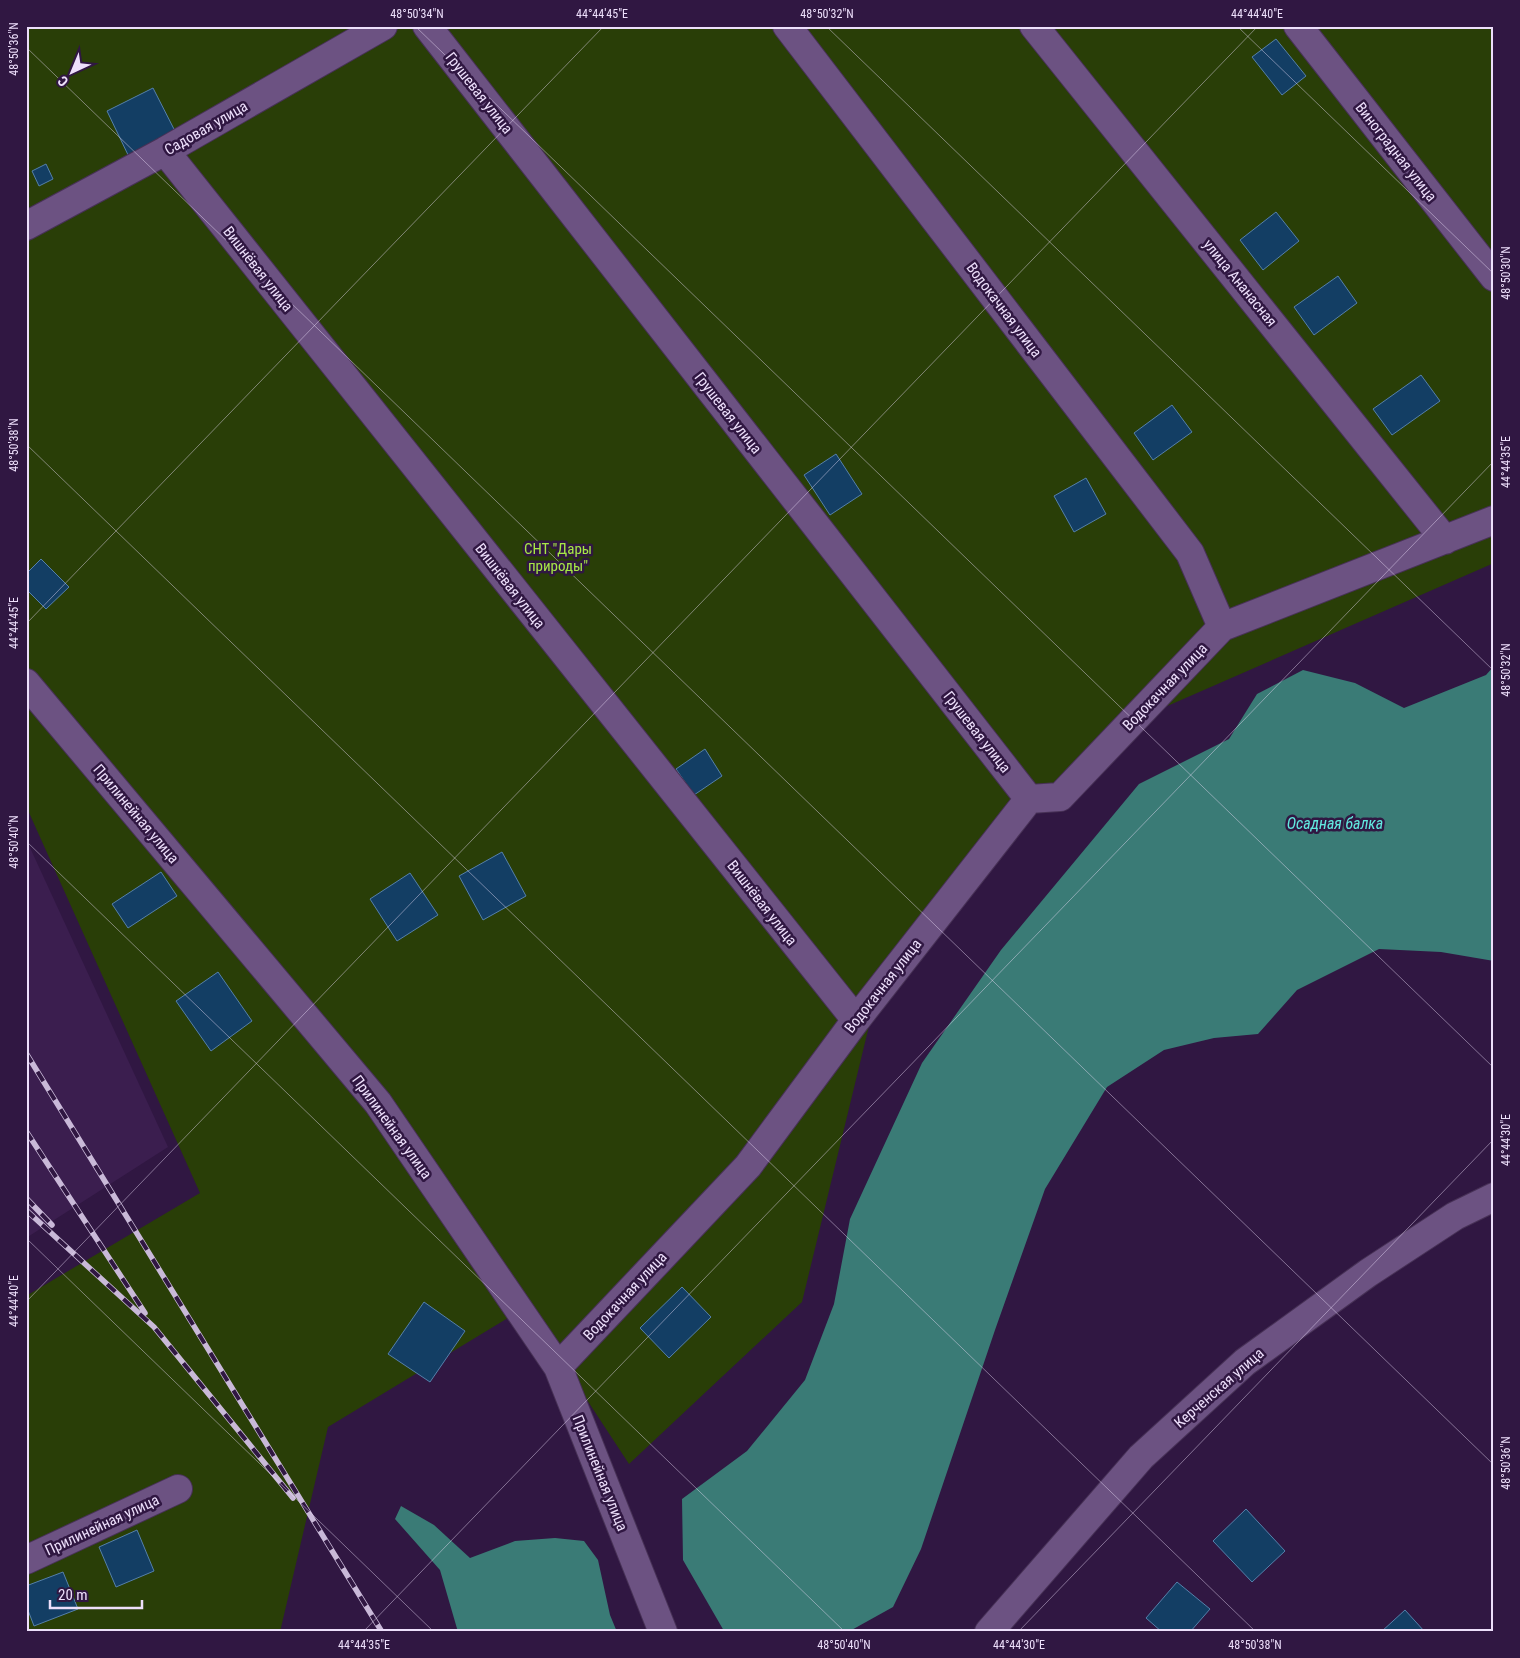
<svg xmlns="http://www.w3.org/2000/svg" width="1520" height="1658" font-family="'Roboto Condensed',sans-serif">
<rect width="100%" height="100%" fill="#301742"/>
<path fill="#3b1e4f" d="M26 839 168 1147 26 1238Z"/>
<path fill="#293e07" d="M26 26H1494V563L1165 707 1036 809 869 1026 802 1302 629 1464 526 1307 328 1427 280 1632H26V1296L200 1193 26 806Z"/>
<path fill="#3a7b76" d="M1494 666V961L1441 952 1379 949 1297 990 1258 1034 1214 1038 1164 1050 1107 1087 1045 1189 995 1330 921 1549 893 1607 848 1632 724 1631 683 1560 682 1499 747 1451 805 1380 834 1304 850 1219 922 1063 1001 950 1139 784 1229 739 1257 694 1303 670 1355 683 1404 708 1486 675Z
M401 1506 434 1525 470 1558 515 1541 555 1538 584 1541 598 1560 610 1615 617 1632H458L440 1570 395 1519Z"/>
<path fill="#133e64" stroke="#5580aa" d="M1276 39 1306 76 1282 95 1252 57Z
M153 88 177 135 130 159 107 111Z
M46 164 53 179 39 186 32 171Z
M1276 212 1299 241 1263 270 1240 240Z
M1338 276 1357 303 1314 335 1294 307Z
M1421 375 1440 401 1392 435 1373 409Z
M1172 405 1192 432 1153 460 1134 433Z
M836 454 862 494 830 515 804 475Z
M1086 478 1106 514 1074 532 1054 496Z
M41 559 69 587 46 609 26 589V574Z
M705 749 722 776 694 795 676 769Z
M502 852 526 896 483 920 459 876Z
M161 872 177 896 128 928 112 904Z
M410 873 438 915 397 941 370 899Z
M218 972 252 1021 211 1051 176 1001Z
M682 1287 711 1317 669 1358 640 1328Z
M424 1302 465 1331 430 1382 388 1354Z
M1246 1509 1285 1551 1252 1582 1213 1541Z
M137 1530 154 1571 116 1587 99 1547Z
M63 1572 78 1609 34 1626 26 1605V1586Z
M1177 1582 1210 1609 1190 1632H1162L1146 1618Z
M1405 1610 1425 1632H1381Z"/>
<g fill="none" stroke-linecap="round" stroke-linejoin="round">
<g stroke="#473156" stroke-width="30">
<path id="minor" d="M427 26 1029 799
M787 26 1190 553 1222 627
M1034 26 1445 540
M1298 26 1494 277
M165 151 856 1020
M26 226 165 151 383 26
M26 683 378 1103 558 1367 663 1632
M558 1367 748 1166 856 1020 1029 799 1060 797 1222 627 1494 520
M26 1560 178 1489
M989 1632 1141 1457 1245 1362 1368 1273 1455 1216 1494 1197"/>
</g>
<use href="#minor" stroke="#6c5282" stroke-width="28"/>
<g stroke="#c9b9d8" stroke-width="5.5">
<path id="rail" d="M26 1053 382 1632
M26 1131 145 1313
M26 1198 52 1225
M26 1210 154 1327 293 1498"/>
</g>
<use href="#rail" stroke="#301742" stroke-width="4" stroke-dasharray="11" stroke-linecap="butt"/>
</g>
<path fill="none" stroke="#eddffb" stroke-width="1" stroke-opacity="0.45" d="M415 26 1494 1068M826 26 1494 671M1237 26 1494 274M26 47 1494 1465M26 444 1256 1632M26 624 604 26M26 841 845 1632M26 1238 434 1632M26 1302 1258 26M363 1632 1494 461M1018 1632 1494 1139"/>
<g text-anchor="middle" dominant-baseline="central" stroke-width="5" stroke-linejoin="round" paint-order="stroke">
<g font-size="15" fill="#eddffb" stroke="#301742">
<text transform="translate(479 93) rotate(52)">Грушевая улица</text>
<text transform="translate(206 128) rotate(-30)">Садовая улица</text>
<text transform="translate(1396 152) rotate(52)">Виноградная улица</text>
<text transform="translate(258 269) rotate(52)">Вишнёвая улица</text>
<text transform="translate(1240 283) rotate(51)">улица Ананасная</text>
<text transform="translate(1004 310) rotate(53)">Водокачная улица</text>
<text transform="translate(728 413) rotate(52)">Грушевая улица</text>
<text transform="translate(510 586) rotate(52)">Вишнёвая улица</text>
<text transform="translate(1165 687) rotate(-46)">Водокачная улица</text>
<text transform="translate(977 732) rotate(52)">Грушевая улица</text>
<text transform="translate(136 814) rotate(50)">Прилинейная улица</text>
<text transform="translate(762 903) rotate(52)">Вишнёвая улица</text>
<text transform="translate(883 986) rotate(-52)">Водокачная улица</text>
<text transform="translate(392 1127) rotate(54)">Прилинейная улица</text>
<text transform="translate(625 1296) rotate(-47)">Водокачная улица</text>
<text transform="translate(1219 1388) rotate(-41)">Керченская улица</text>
<text transform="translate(600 1473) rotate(68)">Прилинейная улица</text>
<text transform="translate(102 1525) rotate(-25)">Прилинейная улица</text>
</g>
<g font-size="15" fill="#a7e846" stroke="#301742">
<text x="558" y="549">СНТ "Дары<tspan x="558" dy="17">природы"</tspan></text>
</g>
<g font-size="16" font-style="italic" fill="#62eae0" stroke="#301742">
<text x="1335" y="823">Осадная балка</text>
</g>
</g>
<rect width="1520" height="1658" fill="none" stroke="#301742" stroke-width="55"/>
<g transform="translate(72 72) rotate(224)" stroke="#301742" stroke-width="4" paint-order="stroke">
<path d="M0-4L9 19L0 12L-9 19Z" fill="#eddffb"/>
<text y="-8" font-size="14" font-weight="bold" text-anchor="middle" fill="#eddffb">С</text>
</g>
<path d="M50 1600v8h92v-8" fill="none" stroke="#eddffb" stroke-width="2.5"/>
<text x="58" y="1600" font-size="15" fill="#eddffb" stroke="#301742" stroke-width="4" paint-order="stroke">20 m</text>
<rect x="28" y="28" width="1464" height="1602" fill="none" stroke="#eddffb" stroke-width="2"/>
<g font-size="12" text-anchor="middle" fill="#eddffb">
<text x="417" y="18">48°50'34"N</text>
<text x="602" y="18">44°44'45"E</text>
<text x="827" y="18">48°50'32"N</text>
<text x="1257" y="18">44°44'40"E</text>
<text transform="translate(14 49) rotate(-90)" y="4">48°50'36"N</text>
<text transform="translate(1506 273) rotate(-90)" y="4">48°50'30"N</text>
<text transform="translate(14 445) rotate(-90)" y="4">48°50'38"N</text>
<text transform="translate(1506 462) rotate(-90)" y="4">44°44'35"E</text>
<text transform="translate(14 623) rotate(-90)" y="4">44°44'45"E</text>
<text transform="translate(1506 670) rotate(-90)" y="4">48°50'32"N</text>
<text transform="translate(14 842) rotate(-90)" y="4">48°50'40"N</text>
<text transform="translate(1506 1140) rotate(-90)" y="4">44°44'30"E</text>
<text transform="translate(14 1301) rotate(-90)" y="4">44°44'40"E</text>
<text transform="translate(1506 1463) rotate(-90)" y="4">48°50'36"N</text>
<text x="364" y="1649">44°44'35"E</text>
<text x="844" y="1649">48°50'40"N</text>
<text x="1019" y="1649">44°44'30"E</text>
<text x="1255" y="1649">48°50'38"N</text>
</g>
</svg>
